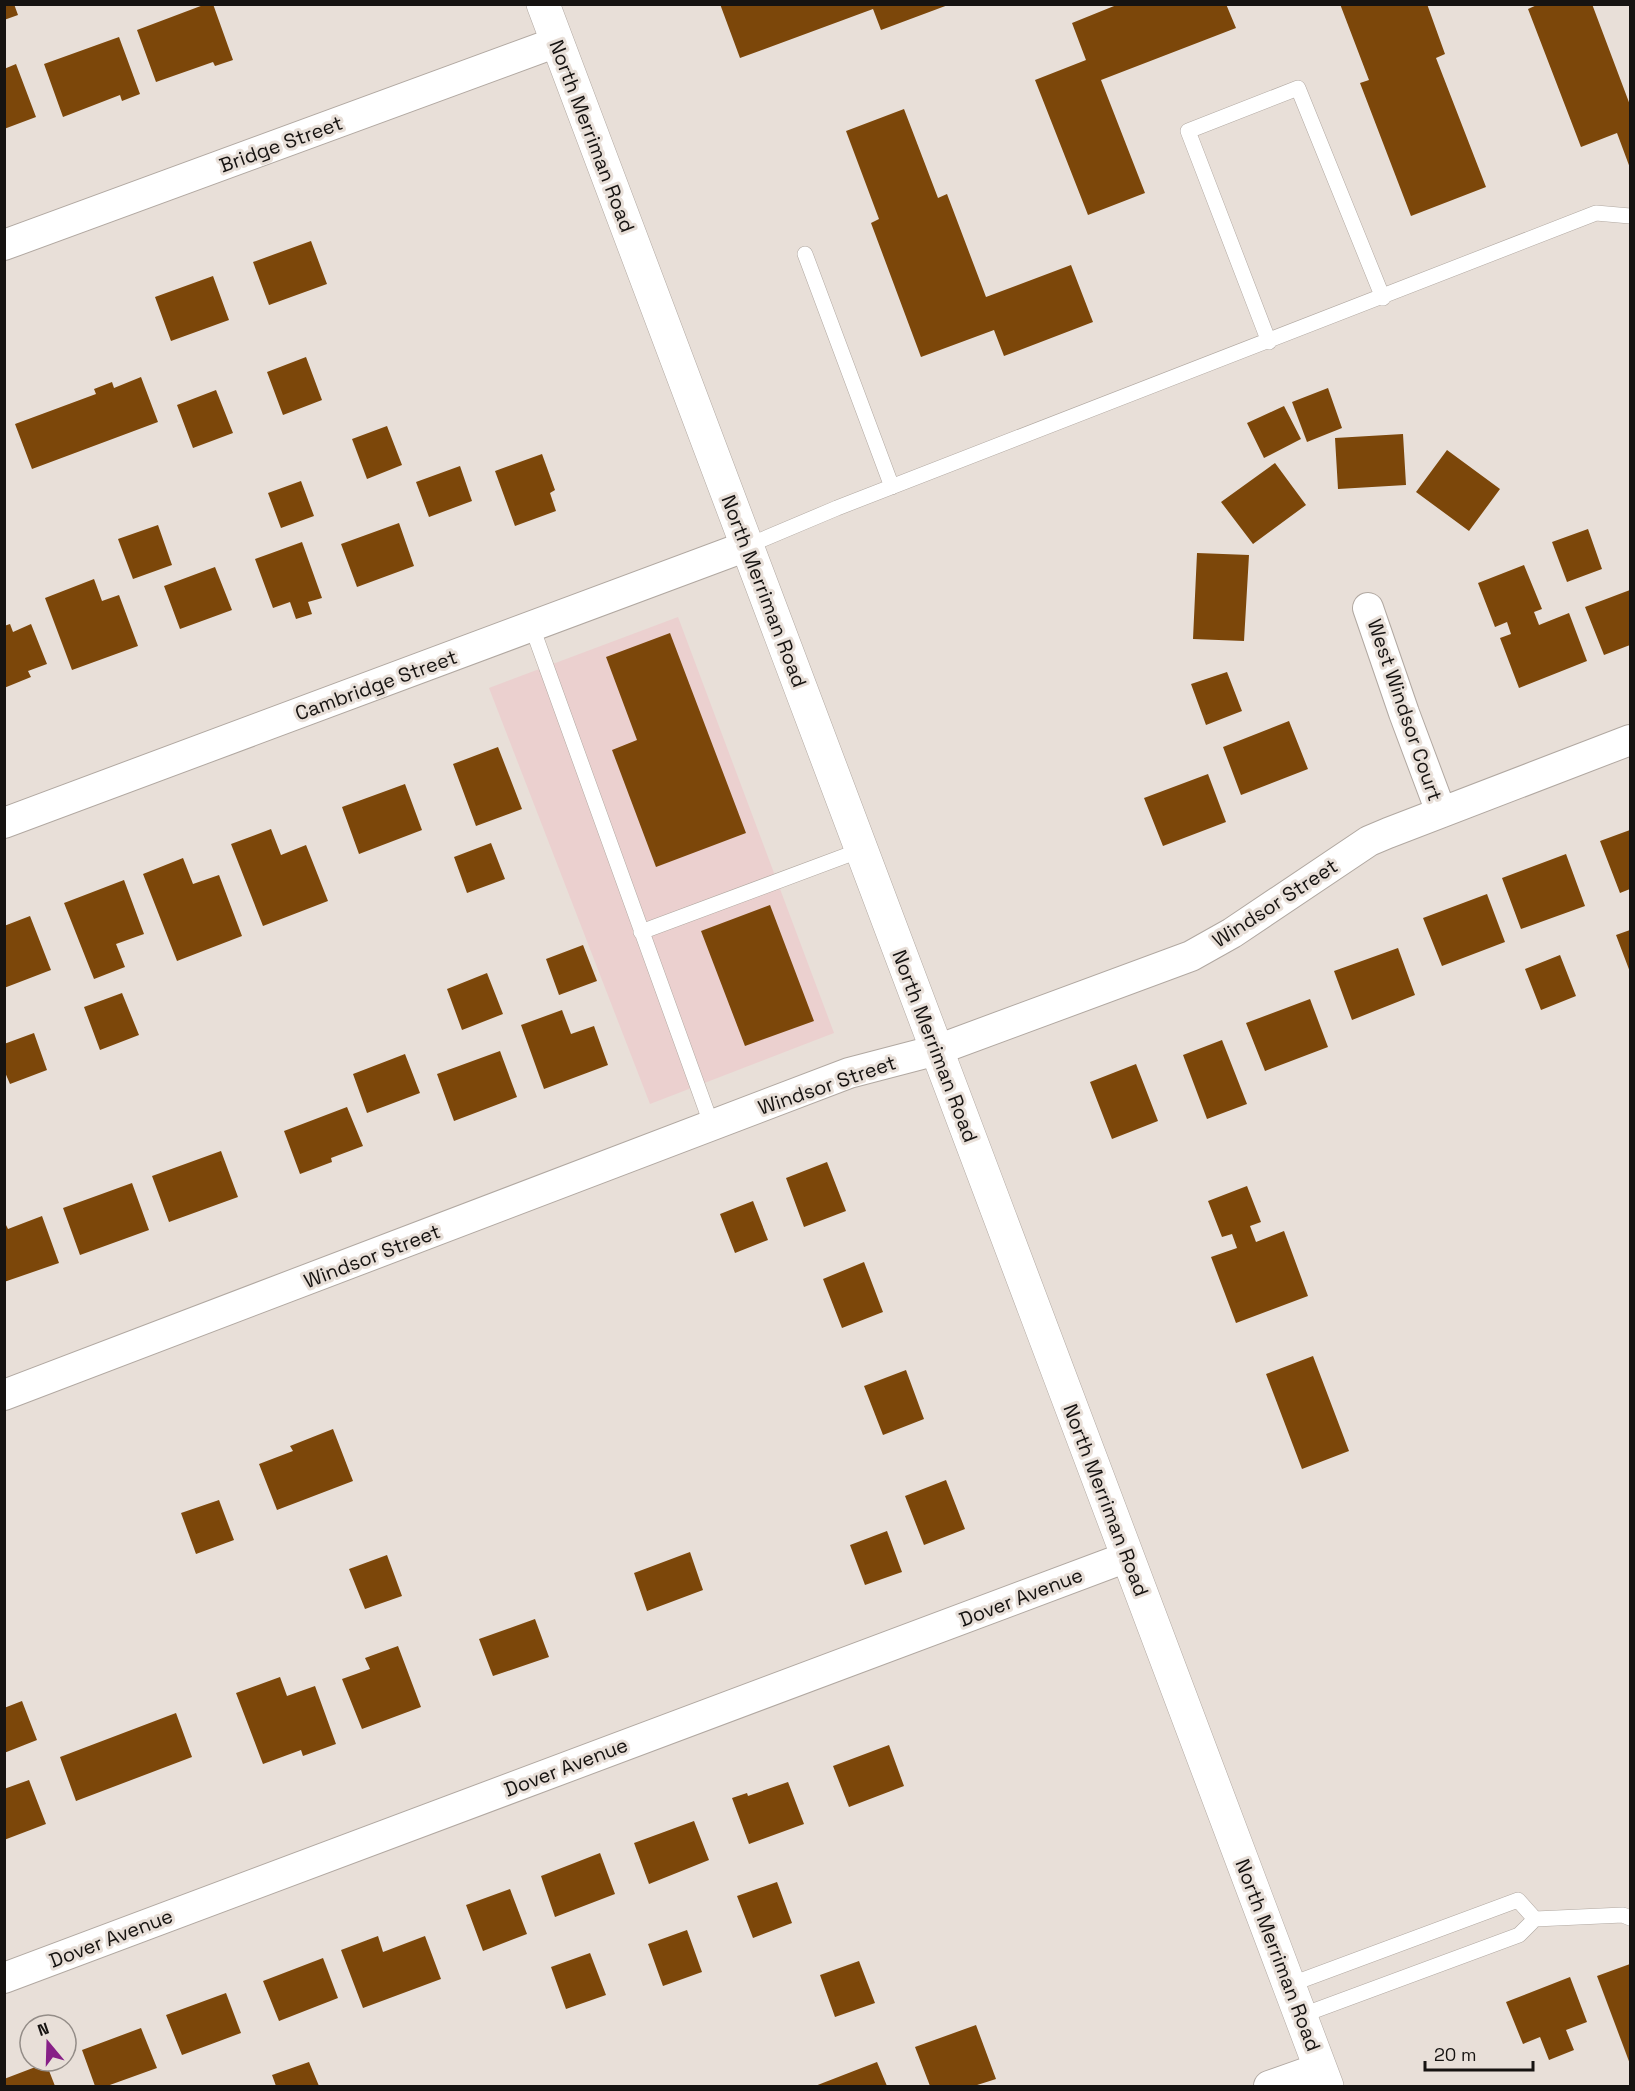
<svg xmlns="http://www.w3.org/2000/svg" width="1635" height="2091" font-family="'Space Grotesk',sans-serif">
<rect width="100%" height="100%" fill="#e8dfd8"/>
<path fill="#ebd0cf" d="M678 617 834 1033 650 1104 489 688Z"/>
<path fill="#7c470a" d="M4 4H14L18 15 4 20Z
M206 4H213L233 60 215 66 213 62 156 82 137 30Z
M720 4H947L948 5 881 30 873 9 740 58Z
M1119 4H1226L1236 28 1101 80 1145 193 1088 215 1035 80 1086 60 1072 23Z
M1340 4H1427L1445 54 1436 58 1486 187 1411 216 1360 83 1369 80Z
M1539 4H1592L1630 105V168L1617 133 1581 147 1528 9Z
M119 37 140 94 122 101 120 95 63 117 44 64Z
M16 64 36 117 4 129V69Z
M904 109 938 198 947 194 986 297 1071 265 1093 322 1004 356 994 330 921 357 871 223 879 219 846 131Z
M311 241 327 284 269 305 253 262Z
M213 276 229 320 171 341 155 297Z
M306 357 322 400 283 415 267 372Z
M141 377 158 422 32 469 15 424 96 394 94 389 112 382 114 388Z
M1328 388 1342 428 1307 442 1292 402Z
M216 390 233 433 193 448 177 405Z
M1284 406 1301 439 1264 458 1247 423Z
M387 426 402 465 367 479 352 439Z
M1403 434 1406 485 1338 489 1335 438Z
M1447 450 1500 489 1469 531 1416 492Z
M542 454 555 490 550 493 556 511 515 526 495 471Z
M1275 463 1306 505 1253 544 1221 502Z
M460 466 472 501 429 517 416 482Z
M301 481 314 516 281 528 268 493Z
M399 523 414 566 357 587 341 544Z
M158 525 172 565 133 579 118 539Z
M1588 529 1602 569 1567 582 1552 542Z
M302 542 322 598 308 602 312 614 296 619 290 602 273 608 255 559Z
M1197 553 1249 555 1244 641 1193 639Z
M1524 565 1542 609 1534 612 1539 625 1569 613 1587 661 1519 688 1500 638 1511 634 1507 622 1495 627 1478 583Z
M215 567 232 610 180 629 164 586Z
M94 579 102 601 119 595 138 646 72 670 45 598Z
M1630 590V645L1604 655 1585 607Z
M10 624 13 632 31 624 47 664 28 671 31 677 4 688V626Z
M670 633 746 833 656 867 612 750 637 740 606 657Z
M1227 672 1242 711 1206 725 1191 684Z
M1289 721 1308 769 1241 795 1223 747Z
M498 747 522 809 476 826 453 764Z
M1208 774 1226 822 1163 846 1144 798Z
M405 784 422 830 359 854 342 807Z
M271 829 281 855 306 845 328 901 263 926 231 844Z
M1630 830V889L1620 893 1600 841Z
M491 843 505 879 467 893 454 857Z
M1566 854 1585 906 1521 929 1502 878Z
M183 858 193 884 219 875 242 936 177 961 143 874Z
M124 880 144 934 116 944 125 967 94 979 64 903Z
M1487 894 1505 942 1442 966 1423 918Z
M770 905 814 1021 745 1046 701 931Z
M30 916 51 970 4 988V926Z
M1630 930V972L1616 935Z
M583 945 597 981 559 995 546 959Z
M1398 948 1415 995 1352 1020 1334 971Z
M1560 955 1576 996 1541 1010 1525 969Z
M487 973 503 1014 462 1030 447 989Z
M122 993 139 1035 100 1050 84 1007Z
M1310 999 1328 1047 1265 1071 1246 1023Z
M562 1010 571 1034 594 1026 608 1065 544 1089 521 1025Z
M34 1033 47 1070 10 1084 4 1070V1044Z
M1222 1040 1247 1104 1207 1119 1183 1055Z
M500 1051 517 1097 454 1121 437 1074Z
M405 1054 420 1093 367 1113 353 1074Z
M1136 1064 1158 1121 1112 1139 1090 1082Z
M347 1107 363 1146 331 1158 332 1162 300 1174 284 1131Z
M221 1151 238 1197 169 1222 152 1176Z
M827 1162 846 1211 804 1227 786 1178Z
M132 1183 149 1230 80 1255 63 1208Z
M1247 1186 1261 1222 1250 1226 1256 1242 1284 1231 1308 1296 1236 1323 1211 1257 1237 1248 1232 1234 1222 1237 1208 1201Z
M753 1201 768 1240 735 1253 720 1214Z
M42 1216 59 1263 4 1282V1221L8 1229Z
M864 1262 883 1312 842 1328 823 1279Z
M1313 1356 1349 1451 1302 1469 1266 1374Z
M906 1370 924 1419 883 1435 864 1386Z
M333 1429 353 1481 277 1510 259 1464 293 1451 290 1446Z
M946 1480 965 1529 924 1545 905 1496Z
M219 1500 234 1540 196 1554 181 1513Z
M887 1531 902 1572 865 1585 850 1545Z
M690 1552 703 1590 647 1611 634 1573Z
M387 1555 402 1596 365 1609 349 1569Z
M535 1619 549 1657 493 1676 479 1639Z
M398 1646 421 1707 362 1729 342 1679 370 1669 365 1658Z
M280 1677 287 1696 315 1686 336 1744 303 1756 301 1750 263 1764 236 1693Z
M22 1701 37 1740 4 1753V1708Z
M176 1713 192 1757 76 1801 60 1757Z
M889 1745 904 1786 849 1807 833 1766Z
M29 1780 46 1824 4 1840V1789Z
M788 1782 804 1824 749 1844 732 1798 747 1793 748 1796Z
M694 1821 709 1860 649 1884 634 1843Z
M600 1853 615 1894 555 1917 541 1876Z
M777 1882 792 1923 753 1938 737 1896Z
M510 1889 527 1934 483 1951 466 1905Z
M687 1930 702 1972 663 1986 648 1944Z
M378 1936 383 1952 425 1936 441 1979 363 2008 341 1950Z
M590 1953 606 1995 566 2009 551 1967Z
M323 1958 338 1998 279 2021 263 1981Z
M859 1961 875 2003 835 2017 820 1975Z
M1630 1964V2064L1597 1976Z
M1570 1977 1587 2022 1566 2030 1574 2050 1549 2060 1540 2037 1523 2044 1506 2002Z
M226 1993 241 2033 182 2055 166 2015Z
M976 2025 996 2079 974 2086H930L915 2047Z
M141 2028 157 2068 107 2086H95L82 2050Z
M309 2062 319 2086H276L272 2075Z
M877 2062 887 2086H815Z
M46 2063 55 2086H4V2079Z"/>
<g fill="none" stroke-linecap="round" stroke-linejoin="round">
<g stroke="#b1a8a1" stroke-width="16">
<path id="lane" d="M805 254 892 487
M1269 342 1188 131 1298 88 1383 298
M747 546 837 508 1596 213 1630 216
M532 627 712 1126
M641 932 861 850
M1289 1985 1518 1900 1535 1919 1623 1915 1630 1918
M1300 2016 1519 1935 1535 1919"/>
</g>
<g stroke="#b1a8a1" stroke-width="32">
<path id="street" d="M4 245 557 42
M1368 608 1404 713 1441 812
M4 823 747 546
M4 1395 849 1073 937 1050 1191 956 1232 933 1369 841 1388 833 1630 740
M4 1978 1127 1557
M1269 2086 1320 2068"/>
</g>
<g stroke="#b1a8a1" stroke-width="34">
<path id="secondary" d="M543 4 1327 2086"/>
</g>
<use href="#lane" stroke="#fff" stroke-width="15"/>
<use href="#street" stroke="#fff" stroke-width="30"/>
<use href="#secondary" stroke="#fff" stroke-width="33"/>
</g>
<g text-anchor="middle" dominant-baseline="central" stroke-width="6" stroke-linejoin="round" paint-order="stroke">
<g font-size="20" fill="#161311" stroke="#e8dfd8">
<text transform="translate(592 136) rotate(69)">North Merriman Road</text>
<text transform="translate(281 144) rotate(-20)">Bridge Street</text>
<text transform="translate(764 591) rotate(69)">North Merriman Road</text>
<text transform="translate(376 685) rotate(-20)">Cambridge Street</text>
<text transform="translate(1405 710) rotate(71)">West Windsor Court</text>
<text transform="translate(1275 903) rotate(-33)">Windsor Street</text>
<text transform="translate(935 1046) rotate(69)">North Merriman Road</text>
<text transform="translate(827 1085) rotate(-19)">Windsor Street</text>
<text transform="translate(372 1256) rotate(-21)">Windsor Street</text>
<text transform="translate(1106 1500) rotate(69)">North Merriman Road</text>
<text transform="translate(1021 1597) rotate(-21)">Dover Avenue</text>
<text transform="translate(566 1767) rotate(-21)">Dover Avenue</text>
<text transform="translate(111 1938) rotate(-21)">Dover Avenue</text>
<text transform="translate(1278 1955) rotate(69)">North Merriman Road</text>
</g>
</g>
<rect width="1635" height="2091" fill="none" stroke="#161311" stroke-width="12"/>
<g transform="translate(48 2043) rotate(341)"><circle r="28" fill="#e8dfd8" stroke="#948d88" stroke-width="1.5"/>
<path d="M0-4.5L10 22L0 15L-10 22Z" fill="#872087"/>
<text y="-9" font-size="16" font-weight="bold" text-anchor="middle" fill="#161311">N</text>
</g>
<path d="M1425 2061v9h108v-9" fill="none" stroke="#161311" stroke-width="3"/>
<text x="1434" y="2061" font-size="18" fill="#161311" stroke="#e8dfd8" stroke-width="4.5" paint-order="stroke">20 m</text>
</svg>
